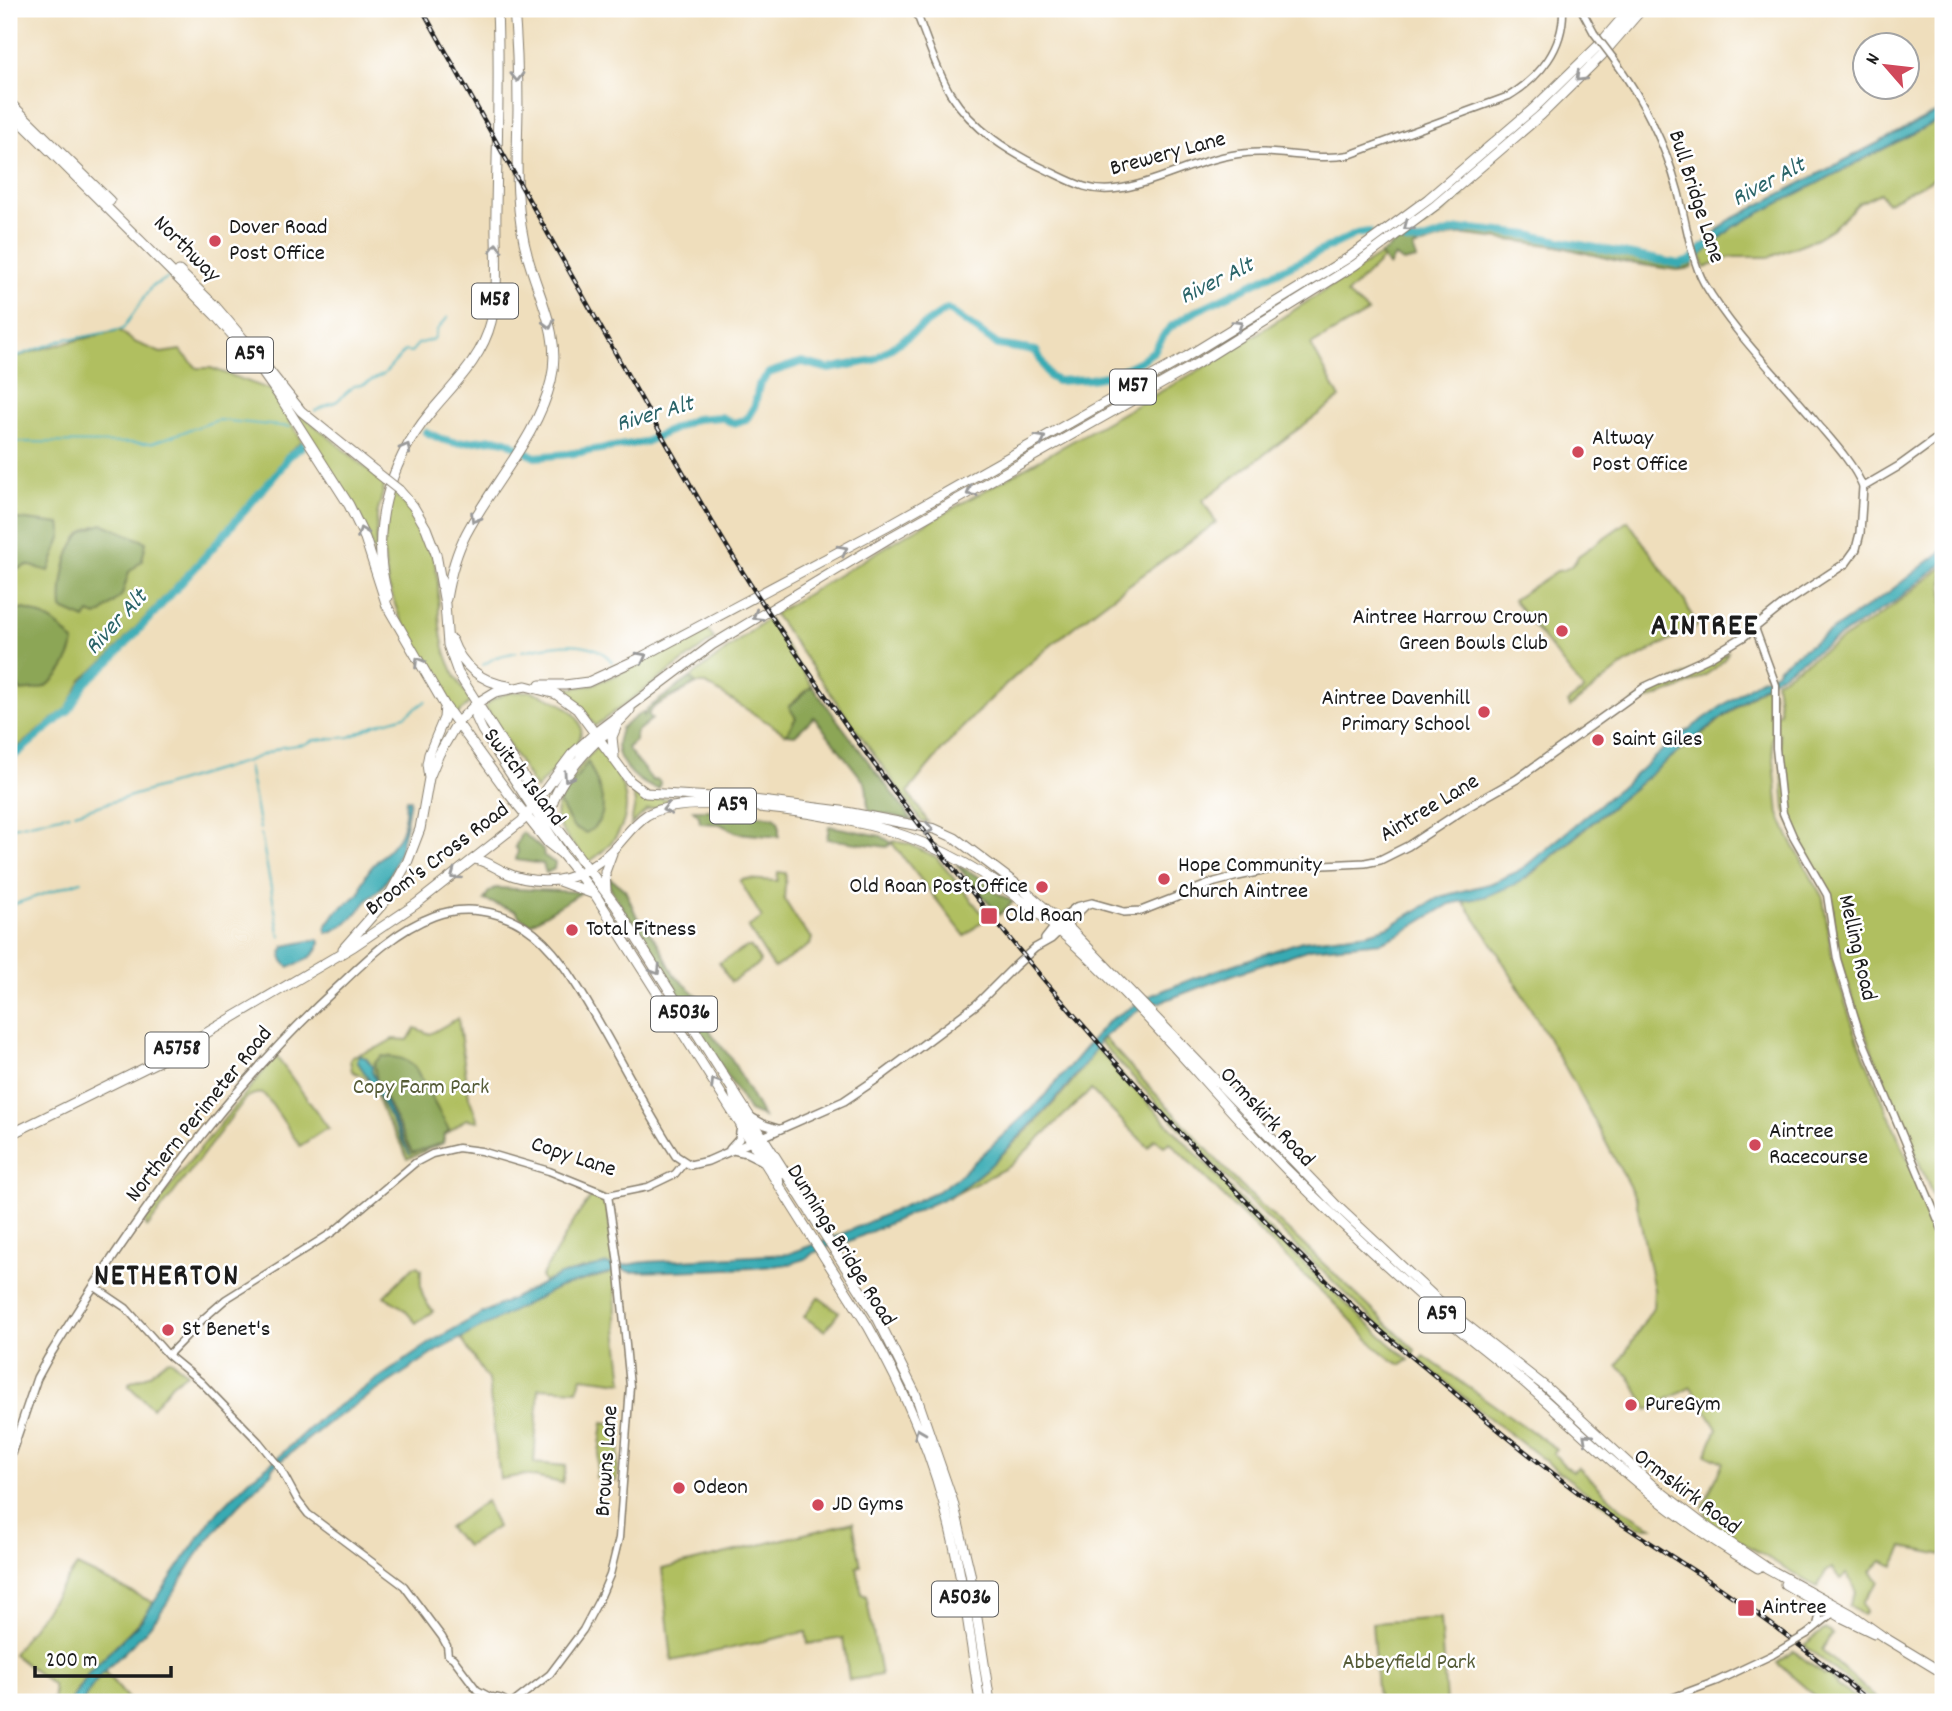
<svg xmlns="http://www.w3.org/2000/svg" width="1952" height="1711" font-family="Dekko,sans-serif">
<rect width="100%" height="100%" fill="#fff"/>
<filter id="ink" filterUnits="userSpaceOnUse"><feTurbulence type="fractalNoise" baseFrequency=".0143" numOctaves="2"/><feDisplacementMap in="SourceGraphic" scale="14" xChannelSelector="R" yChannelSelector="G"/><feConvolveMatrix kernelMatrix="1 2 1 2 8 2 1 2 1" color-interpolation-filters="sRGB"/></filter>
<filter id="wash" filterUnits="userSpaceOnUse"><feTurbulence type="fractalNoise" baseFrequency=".00686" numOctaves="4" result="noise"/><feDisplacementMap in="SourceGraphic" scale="28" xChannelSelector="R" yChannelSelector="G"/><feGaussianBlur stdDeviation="1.57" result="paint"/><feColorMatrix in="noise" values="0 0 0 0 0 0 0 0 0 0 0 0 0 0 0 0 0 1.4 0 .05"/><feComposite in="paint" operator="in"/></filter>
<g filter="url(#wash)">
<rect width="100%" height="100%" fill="#efdebc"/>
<path fill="#b0bf61" stroke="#666e3e" stroke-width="2" d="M1943 118V174L1887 203 1880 193 1859 203 1833 228 1815 239 1770 257H1731L1705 268 1701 256 1733 227Z
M1380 255 1383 259 1347 294 1368 312 1311 345 1340 398 1203 500 1216 523C1103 602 991 681 908 792L928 822H922L774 614 907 534 1208 365Z
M119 330 134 342 161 353 180 350 197 368H211L271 390 302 441 290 451 271 477 201 557 108 658 82 680 67 708 9 754V359L45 348Z
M300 413 385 484 377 515 376 558 362 521 296 415Z
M391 491C416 512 432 541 437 574 440 595 437 617 442 638 446 662 457 681 471 701L457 715 409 635 398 613 388 584 383 551Z
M1628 521 1685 602 1697 626 1625 664 1570 707 1567 703 1584 690 1513 600 1557 571C1566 571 1576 564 1578 556Z
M1943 567V1220L1867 1039 1847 982 1838 950 1831 897 1795 834 1785 810 1779 733 1772 738 1779 814 1789 837 1823 898 1834 968 1859 1044 1943 1243V1379L1933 1403 1943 1407V1555L1903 1547 1894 1566 1882 1561 1871 1572 1879 1581 1862 1603 1866 1612 1863 1615 1849 1606 1856 1592 1847 1574 1840 1579 1832 1568 1826 1572 1817 1587 1716 1527 1708 1520 1703 1507 1723 1462 1706 1454 1717 1429 1691 1387 1648 1410 1629 1376 1617 1366 1653 1308 1654 1290 1636 1199 1575 1084 1492 943 1463 901 1486 896 1528 877 1659 767 1768 683 1773 694 1772 715 1780 712 1776 681 1882 614Z
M768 618 812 686 789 706 796 718 786 734 706 684H696L690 678Z
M706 627 714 639 595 726 578 703 560 690 591 685 616 675Z
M1728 652C1719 677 1656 699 1632 703Z
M529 691C549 695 595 715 577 743 567 760 549 774 536 789L485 707C495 693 513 692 529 691Z
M597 746C635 790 639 827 589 862 578 850 565 838 558 823 548 801 583 763 597 746Z
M632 789 658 799 689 798V800L647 810 631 825 635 803Z
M894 841 909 844 936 857 986 918 965 936 892 843Z
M778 872 786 873 784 899 801 926 812 938 810 945 774 968 748 927 762 918 740 881 745 879 777 881Z
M747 947H751L760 961 759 964 731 982 719 963Z
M458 1018 469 1097 478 1121 466 1119 444 1136 443 1143 407 1159 402 1145 385 1117 375 1092 366 1078 352 1071 350 1060 352 1056 377 1048 393 1039 408 1040 415 1028 430 1034Z
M1104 1038 1240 1185 1416 1351 1414 1355 1363 1310 1237 1189 1099 1041Z
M1095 1046C1196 1154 1296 1263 1409 1360L1401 1365C1378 1354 1361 1329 1342 1311 1284 1256 1226 1200 1170 1142L1164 1146 1155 1139 1148 1147 1091 1090 1010 1166 948 1198C984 1176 1081 1084 1095 1046Z
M276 1056 329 1129 324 1130 300 1146C294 1138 267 1095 263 1094 257 1092 251 1095 246 1098L147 1228 145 1222 181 1172Z
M593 1194 602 1197 608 1206 613 1262 611 1267 582 1269 544 1282 541 1277 576 1218Z
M417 1266 421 1269C420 1287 420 1297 433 1311L416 1323 403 1308 384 1296 413 1267Z
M612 1271 615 1275 616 1319 623 1382 582 1377 577 1390 539 1388 534 1463 566 1466 562 1483 525 1475 500 1479 488 1380 460 1337 559 1287 608 1274Z
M818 1297 839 1312 825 1331 804 1317Z
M1424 1356 1557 1449 1553 1453 1564 1465 1573 1471 1578 1467 1621 1508 1652 1527H1639L1591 1496 1493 1421 1420 1361Z
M171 1360 187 1373 172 1384 152 1408 129 1386V1383L149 1375 166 1361Z
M603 1422 622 1425 616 1481 596 1478Z
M486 1501 497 1527 467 1546 448 1528Z
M853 1522 861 1566 857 1567 862 1595H866L881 1675 849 1680 843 1638 808 1644 806 1632 672 1661 662 1569Z
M77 1566 154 1603C129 1639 89 1662 70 1702H50L54 1697 53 1685 13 1654Z
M1440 1618 1446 1702H1378L1372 1623Z
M1825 1629 1833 1635 1829 1638 1822 1650 1880 1702H1873L1804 1645Z
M1794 1651 1824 1675H1829L1838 1686 1863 1702 1832 1700 1822 1702 1777 1663Z
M104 1671 131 1702H83L89 1690Z"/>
<path fill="#8ca657" stroke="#54613a" stroke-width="2" d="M1461 193 1464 196 1457 201 1414 234 1410 233 1399 242C1425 250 1446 231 1472 231 1541 231 1612 259 1679 265L1681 268V265L1692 261 1693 265 1692 268 1677 270 1622 262 1557 246 1466 235H1454L1413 248 1417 259 1403 262 1395 256 1389 266 1380 255Z
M9 518 60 524 62 535 49 571 27 565 16 570 9 569Z
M103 524 146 542 142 561 129 572 122 595 102 613 96 616 89 613 85 619 62 609C60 587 65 549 82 533 87 528 96 526 103 524Z
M25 609C49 618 59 623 74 643 71 659 59 680 44 687 37 690 28 690 21 691L17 685 9 683 11 646 9 644V612Z
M690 678 696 684 655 706 648 714 652 719 636 732 635 741 627 748 653 781 656 779 660 782 659 789C641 786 618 765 617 746 617 740 620 734 621 728L641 713 643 712 644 716 647 709Z
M812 686 912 820 870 811C865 802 869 793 865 783L814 717 795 735 786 734 796 718 789 707Z
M588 762C599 786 616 816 586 833L573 827 559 802Z
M693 810H717L774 817 779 823V837L737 833 720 824 700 823 699 816Z
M829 826 881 836 892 843 887 847 827 839Z
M522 832 543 850 544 856 555 863 554 869 546 873 543 864 516 860 518 850 515 847Z
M956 864 982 879 994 891 1013 902 999 915Z
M610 878 625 890 637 917 658 943 674 975 698 996 712 1035 731 1058 763 1117 749 1111 675 991 677 990 674 983V990L613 893 609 885Z
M495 888 582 892 530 924 520 917 516 911 484 900 488 893Z
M382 1056C396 1057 406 1057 416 1069L449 1130 444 1136 443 1143 412 1153 377 1081 374 1063Z"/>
<path fill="#39abb4" stroke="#2a6468" stroke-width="2" d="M1943 109V118L1733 227 1701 256 1699 248 1728 221Z
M1943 550V563L1895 601 1767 683 1686 745 1520 882 1487 896 1450 904 1400 934 1382 942 1309 949 1232 975 1161 1002 1150 1004 1134 1013 1099 1041 1091 1057 1056 1099 993 1163 956 1193 859 1237 847 1242 838 1243 813 1253 807 1258 790 1264 754 1268 671 1271 630 1272 622 1269 559 1287 438 1350 328 1423 272 1468V1472C245 1498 219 1524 197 1555 182 1577 170 1602 153 1622 131 1651 98 1669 83 1702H70L90 1671 141 1621 213 1517 249 1480 276 1459 319 1419 436 1339 481 1314 560 1275 606 1264C618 1269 634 1263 646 1262L788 1254 837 1236 938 1191 958 1177 1040 1101 1108 1021 1152 995 1192 979 1302 941 1368 933 1388 927 1440 897 1492 883 1521 870 1634 776 1671 742 1759 680 1776 672 1779 667 1792 657 1889 592Z
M406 799H410C406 826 399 867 381 888 376 893 369 897 365 903 355 916 344 928 327 933L325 928 336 912 360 893C365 863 385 859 398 838 405 828 405 811 406 799Z
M318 939 320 942C317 957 303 962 289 967 281 961 280 956 284 946Z
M359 1055 366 1058 372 1066V1072L384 1099 410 1155 372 1084 357 1061Z"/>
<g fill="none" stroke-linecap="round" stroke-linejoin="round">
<path stroke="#39abb4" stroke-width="2" d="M9 359 68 338 73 339 123 329 152 286 168 278
M315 411 337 401 354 386 365 384 384 374 405 351 411 352 418 344 434 339 437 330 448 317
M9 442 152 443 218 420 290 427
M522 651C550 646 591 635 612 662
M483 665 496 657 517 652
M248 766 260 829
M75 813 247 761 282 747 305 744 314 740 350 737 374 725 405 716 426 701
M9 828 69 814
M261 834 280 937
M9 906 81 881"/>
<path stroke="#39abb4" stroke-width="8" d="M1407 241 1420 242 1454 231 1472 229 1529 235 1679 264 1690 261 1706 246
M426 432 441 439 457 443 493 439 506 441 535 457 568 454 645 442 695 419 721 417 733 423 746 420 755 405 759 385 769 373 802 362 829 369 874 360 947 309 998 345 1036 351 1050 377 1057 381 1090 379 1112 375 1140 361 1154 351 1165 333 1172 326 1196 311 1356 234 1369 232
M280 469 288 457 302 446
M9 760 69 710 85 683 111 660 202 560 276 474"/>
</g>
</g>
<g filter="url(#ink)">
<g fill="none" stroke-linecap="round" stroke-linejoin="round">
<g stroke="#867d6c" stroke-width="9">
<path id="minor" d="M915 9C926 36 935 67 950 93 973 130 1010 153 1049 171 1070 181 1090 193 1115 189 1157 184 1195 160 1238 154 1275 148 1312 162 1349 155L1509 96C1540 77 1564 48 1563 9
M1581 9 1594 33
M1613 58C1642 98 1665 143 1678 191 1685 217 1691 260 1704 283 1734 334 1779 377 1817 423 1834 443 1853 463 1863 487
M1755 628 1776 685V748L1783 813 1793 836 1827 895 1837 959 1859 1031 1943 1232
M95 1287 126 1308 168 1355 201 1382 259 1442 280 1468 298 1501 308 1514 404 1586 442 1637 447 1646 448 1655 453 1658 477 1690 490 1697
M168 1355 203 1319 226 1299 333 1232 415 1163 432 1154 458 1148 481 1151 549 1171 608 1195 648 1187 675 1174 684 1163
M1816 1603 1819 1617 1817 1625
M1807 1634 1836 1611
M481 1702C489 1695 499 1696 507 1702
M514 1702 550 1674 583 1630 601 1596 610 1575 619 1538 630 1386 618 1263 608 1195
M1661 1702 1717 1681 1772 1655"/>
</g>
<g stroke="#867d6c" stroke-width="10">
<path id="major" d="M1045 939 1060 920 1076 907 1092 903 1124 912 1141 911 1215 882 1238 876 1282 867 1365 863 1380 860 1408 846 1466 808 1517 779 1645 687 1708 658 1743 637 1784 604 1846 563 1856 549 1860 533 1863 487 1899 466 1943 434
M732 1092 734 1101 753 1134 751 1141
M751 1117 765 1125 778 1129
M761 1137 760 1143 779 1175 780 1186
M730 1149 739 1139 741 1126
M733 1150 747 1153 761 1160
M9 1460 37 1378 48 1358C131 1224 224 1091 341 984 368 958 398 929 434 916 463 905 499 910 525 927 554 946 574 980 591 1009 620 1058 645 1109 676 1156L690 1165 708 1161 844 1101 884 1074 977 1004 1014 967 1035 948 1051 939 1086 905"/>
</g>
<g stroke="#867d6c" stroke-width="11">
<path id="highway" d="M9 102 110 201
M9 110 215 315 253 359 282 400 349 505 365 538 387 606 445 706 509 794 548 843 562 854 596 896 868 1326C904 1389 934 1457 950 1528 964 1586 971 1644 980 1702
M179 271 216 307 246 342
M255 353 301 411 375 471
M399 490 413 506 426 528 436 554 445 604 448 645 458 673 552 821 616 906 877 1317 916 1395 953 1502 970 1573 990 1702
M388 597C369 533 388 464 430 413 453 385 482 359 491 322 500 286 495 247 496 210 497 143 500 76 497 9
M446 599C450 576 455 555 466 534 492 484 538 436 551 381 562 337 539 298 528 258 514 209 517 160 518 110 518 76 517 42 514 9
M452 640C461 665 481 682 508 686
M540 685H565L588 682 638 659 887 526 1186 357 1348 258 1428 199 1533 109 1598 46 1630 9
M477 705 476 717 482 730 561 851
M614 756 612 737 617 725
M429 778 439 754 457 723 477 703 495 692 526 686 556 694 577 709 630 781 646 793 745 799 841 811 935 829 955 838 1020 887 1073 932 1336 1205 1454 1315 1547 1388 1652 1485 1704 1525 1767 1568 1851 1614 1882 1636 1943 1673
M551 820C546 795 581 756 598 740 609 730 621 722 630 710
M475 859C486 861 494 867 504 872 521 880 539 882 558 880 581 877 604 860 619 843 627 834 636 822 647 815 688 791 821 814 868 825 1047 867 1164 1047 1288 1171 1335 1218 1384 1264 1434 1308 1466 1336 1500 1361 1532 1389 1569 1421 1603 1455 1640 1485 1677 1516 1716 1543 1758 1568
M559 881 591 893
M606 890 605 872 612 853
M343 949 387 899 407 863 420 829 429 778 427 764 429 754 444 718 445 706
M9 1135 159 1061 354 946 416 904 522 821 572 754 595 733 712 645 891 537 1198 363 1355 265 1436 205 1541 115 1602 55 1642 9
M1785 1584 1843 1618 1874 1633"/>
</g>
<use href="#minor" stroke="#fff" stroke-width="6"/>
<use href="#major" stroke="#fff" stroke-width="7"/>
<use href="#highway" stroke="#fff" stroke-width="9"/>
<g stroke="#1c1c1c" stroke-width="4.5">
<path id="rail" d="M422 9C488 128 555 246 622 365 665 440 707 517 754 590 925 853 1129 1095 1357 1310 1382 1333 1409 1354 1435 1376 1489 1423 1545 1469 1603 1511 1643 1539 1686 1565 1726 1592 1776 1626 1824 1664 1870 1702"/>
</g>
<use href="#rail" stroke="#fff" stroke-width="2" stroke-dasharray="5" stroke-linecap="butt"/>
<g stroke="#867d6c" stroke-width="9" stroke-linecap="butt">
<path id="minor-bridge" d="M1594 33 1613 58
M1772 1655 1807 1634"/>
</g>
<g stroke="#867d6c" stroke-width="11" stroke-linecap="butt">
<path id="highway-bridge" d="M375 471 399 490"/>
</g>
<use href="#minor-bridge" stroke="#fff" stroke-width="6"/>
<use href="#highway-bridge" stroke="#fff" stroke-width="9"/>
</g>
<defs><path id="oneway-chevron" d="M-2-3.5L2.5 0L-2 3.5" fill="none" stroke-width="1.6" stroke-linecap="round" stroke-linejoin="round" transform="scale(1.75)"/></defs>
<g stroke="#999">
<use href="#oneway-chevron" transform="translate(517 77) rotate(89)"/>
<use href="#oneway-chevron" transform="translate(1580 77) rotate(136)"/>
<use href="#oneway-chevron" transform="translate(1408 226) rotate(143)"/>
<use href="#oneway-chevron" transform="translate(496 248) rotate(-90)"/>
<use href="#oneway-chevron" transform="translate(549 324) rotate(75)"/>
<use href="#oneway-chevron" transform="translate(1238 325) rotate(-31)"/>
<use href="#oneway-chevron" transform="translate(1041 439) rotate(-30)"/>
<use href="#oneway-chevron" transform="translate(406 448) rotate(-61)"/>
<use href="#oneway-chevron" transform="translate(971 492) rotate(151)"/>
<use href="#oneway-chevron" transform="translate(475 518) rotate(121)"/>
<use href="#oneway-chevron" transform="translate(362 532) rotate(-111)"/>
<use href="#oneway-chevron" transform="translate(843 550) rotate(-28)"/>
<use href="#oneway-chevron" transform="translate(757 616) rotate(148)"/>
<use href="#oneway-chevron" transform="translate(642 657) rotate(-28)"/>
<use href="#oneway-chevron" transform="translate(419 662) rotate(-121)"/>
<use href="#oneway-chevron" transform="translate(568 777) rotate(124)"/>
<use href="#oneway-chevron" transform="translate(667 809) rotate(167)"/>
<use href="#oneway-chevron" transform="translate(929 829) rotate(11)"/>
<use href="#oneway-chevron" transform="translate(455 875) rotate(143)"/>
<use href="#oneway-chevron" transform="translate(656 970) rotate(58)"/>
<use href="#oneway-chevron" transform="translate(715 1083) rotate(-122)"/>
<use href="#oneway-chevron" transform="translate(919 1433) rotate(-112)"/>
<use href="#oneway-chevron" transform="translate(1587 1438) rotate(-138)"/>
</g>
</g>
<g fill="#d1495b" stroke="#fff" stroke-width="2.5">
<circle cx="215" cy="241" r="7"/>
<circle cx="1578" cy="452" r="7"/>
<circle cx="1562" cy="631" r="7"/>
<circle cx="1484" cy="712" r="7"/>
<circle cx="1598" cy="740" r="7"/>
<circle cx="1164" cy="879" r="7"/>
<circle cx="1042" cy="887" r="7"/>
<rect x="980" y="907" width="18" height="18" rx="3.5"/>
<circle cx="572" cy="930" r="7"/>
<circle cx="1755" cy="1145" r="7"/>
<circle cx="168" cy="1330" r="7"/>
<circle cx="1631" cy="1405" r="7"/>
<circle cx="679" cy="1488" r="7"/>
<circle cx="818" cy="1505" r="7"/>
<rect x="1737" y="1599" width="18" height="18" rx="3.5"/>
</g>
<g text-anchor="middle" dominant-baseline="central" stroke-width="5" stroke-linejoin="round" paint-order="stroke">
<g fill="#fff" stroke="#606060" stroke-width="2">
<rect x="472" y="283.5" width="46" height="35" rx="5"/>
<rect x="227" y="337.5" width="46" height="35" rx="5"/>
<rect x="1110" y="369.5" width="46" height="35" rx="5"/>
<rect x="710" y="788.5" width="46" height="35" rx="5"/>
<rect x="651" y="996.5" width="66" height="35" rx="5"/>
<rect x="145.5" y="1032.5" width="63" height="35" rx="5"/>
<rect x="1419" y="1297.5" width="46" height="35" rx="5"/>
<rect x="932" y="1581.5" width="66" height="35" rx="5"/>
</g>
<g font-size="21" font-weight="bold" fill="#1c1c1c">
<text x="495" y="301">M58</text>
<text x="250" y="355">A59</text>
<text x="1133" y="387">M57</text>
<text x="733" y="806">A59</text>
<text x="684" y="1014">A5036</text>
<text x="177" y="1050">A5758</text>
<text x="1442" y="1315">A59</text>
<text x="965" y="1599">A5036</text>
</g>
<g font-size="23" fill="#1c1c1c" stroke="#fff">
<text transform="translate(1168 155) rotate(-15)">Brewery Lane</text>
<text transform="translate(1695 197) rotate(72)">Bull Bridge Lane</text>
<text transform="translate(186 250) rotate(45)">Northway</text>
<text transform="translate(523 778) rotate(52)">Switch Island</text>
<text transform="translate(1430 809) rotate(-31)">Aintree Lane</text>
<text transform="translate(438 860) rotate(-37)">Broom's Cross Road</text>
<text transform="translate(1856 948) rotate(77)">Melling Road</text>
<text transform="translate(200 1115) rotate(-51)">Northern Perimeter Road</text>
<text transform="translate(1266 1118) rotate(47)">Ormskirk Road</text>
<text transform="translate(573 1158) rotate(18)">Copy Lane</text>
<text transform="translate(840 1246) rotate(58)">Dunnings Bridge Road</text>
<text transform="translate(608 1461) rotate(-86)">Browns Lane</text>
<text transform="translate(1686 1493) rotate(37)">Ormskirk Road</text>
</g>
<g font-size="23" fill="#1c1c1c" stroke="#fff" text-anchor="start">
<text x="229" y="228">Dover Road<tspan x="229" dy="26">Post Office</tspan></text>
<text x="1592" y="439">Altway<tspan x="1592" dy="26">Post Office</tspan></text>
<text x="1548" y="618" text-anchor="end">Aintree Harrow Crown<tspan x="1548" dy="26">Green Bowls Club</tspan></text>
<text x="1470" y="699" text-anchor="end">Aintree Davenhill<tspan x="1470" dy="26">Primary School</tspan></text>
<text x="1612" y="740">Saint Giles</text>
<text x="1178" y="866">Hope Community<tspan x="1178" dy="26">Church Aintree</tspan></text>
<text x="1028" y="887" text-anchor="end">Old Roan Post Office</text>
<text x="1005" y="916">Old Roan</text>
<text x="586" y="930">Total Fitness</text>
<text x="1769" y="1132">Aintree<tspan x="1769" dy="26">Racecourse</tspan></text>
<text x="182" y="1330">St Benet's</text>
<text x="1645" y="1405">PureGym</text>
<text x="693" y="1488">Odeon</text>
<text x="832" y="1505">JD Gyms</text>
<text x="1762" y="1608">Aintree</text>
</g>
<g font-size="23" fill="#575d38" stroke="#fff">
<text x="421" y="1088">Copy Farm Park</text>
<text x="1409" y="1663">Abbeyfield Park</text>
</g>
<g font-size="24" font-style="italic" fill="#2a6468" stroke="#fff">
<text transform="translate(1769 183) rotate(-28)">River Alt</text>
<text transform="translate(1217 282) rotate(-26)">River Alt</text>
<text transform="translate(655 415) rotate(-16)">River Alt</text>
<text transform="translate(117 623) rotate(-47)">River Alt</text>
</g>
<g font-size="30" font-weight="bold" letter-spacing="2" fill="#1c1c1c" stroke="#fff">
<text x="1705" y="628">AINTREE</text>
<text x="167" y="1278">NETHERTON</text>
</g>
</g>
<rect width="1952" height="1711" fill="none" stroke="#fff" stroke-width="35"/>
<g transform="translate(1886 66) rotate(298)"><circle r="33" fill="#ffffff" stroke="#a4a4a4" stroke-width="2"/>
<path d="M0-5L12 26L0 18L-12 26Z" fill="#d1495b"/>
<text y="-10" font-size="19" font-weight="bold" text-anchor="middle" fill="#1c1c1c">N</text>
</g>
<path d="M35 1666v10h136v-10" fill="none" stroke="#1c1c1c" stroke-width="3.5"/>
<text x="46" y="1666" font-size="21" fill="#1c1c1c" stroke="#ffffff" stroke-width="5" paint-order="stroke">200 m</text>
</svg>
